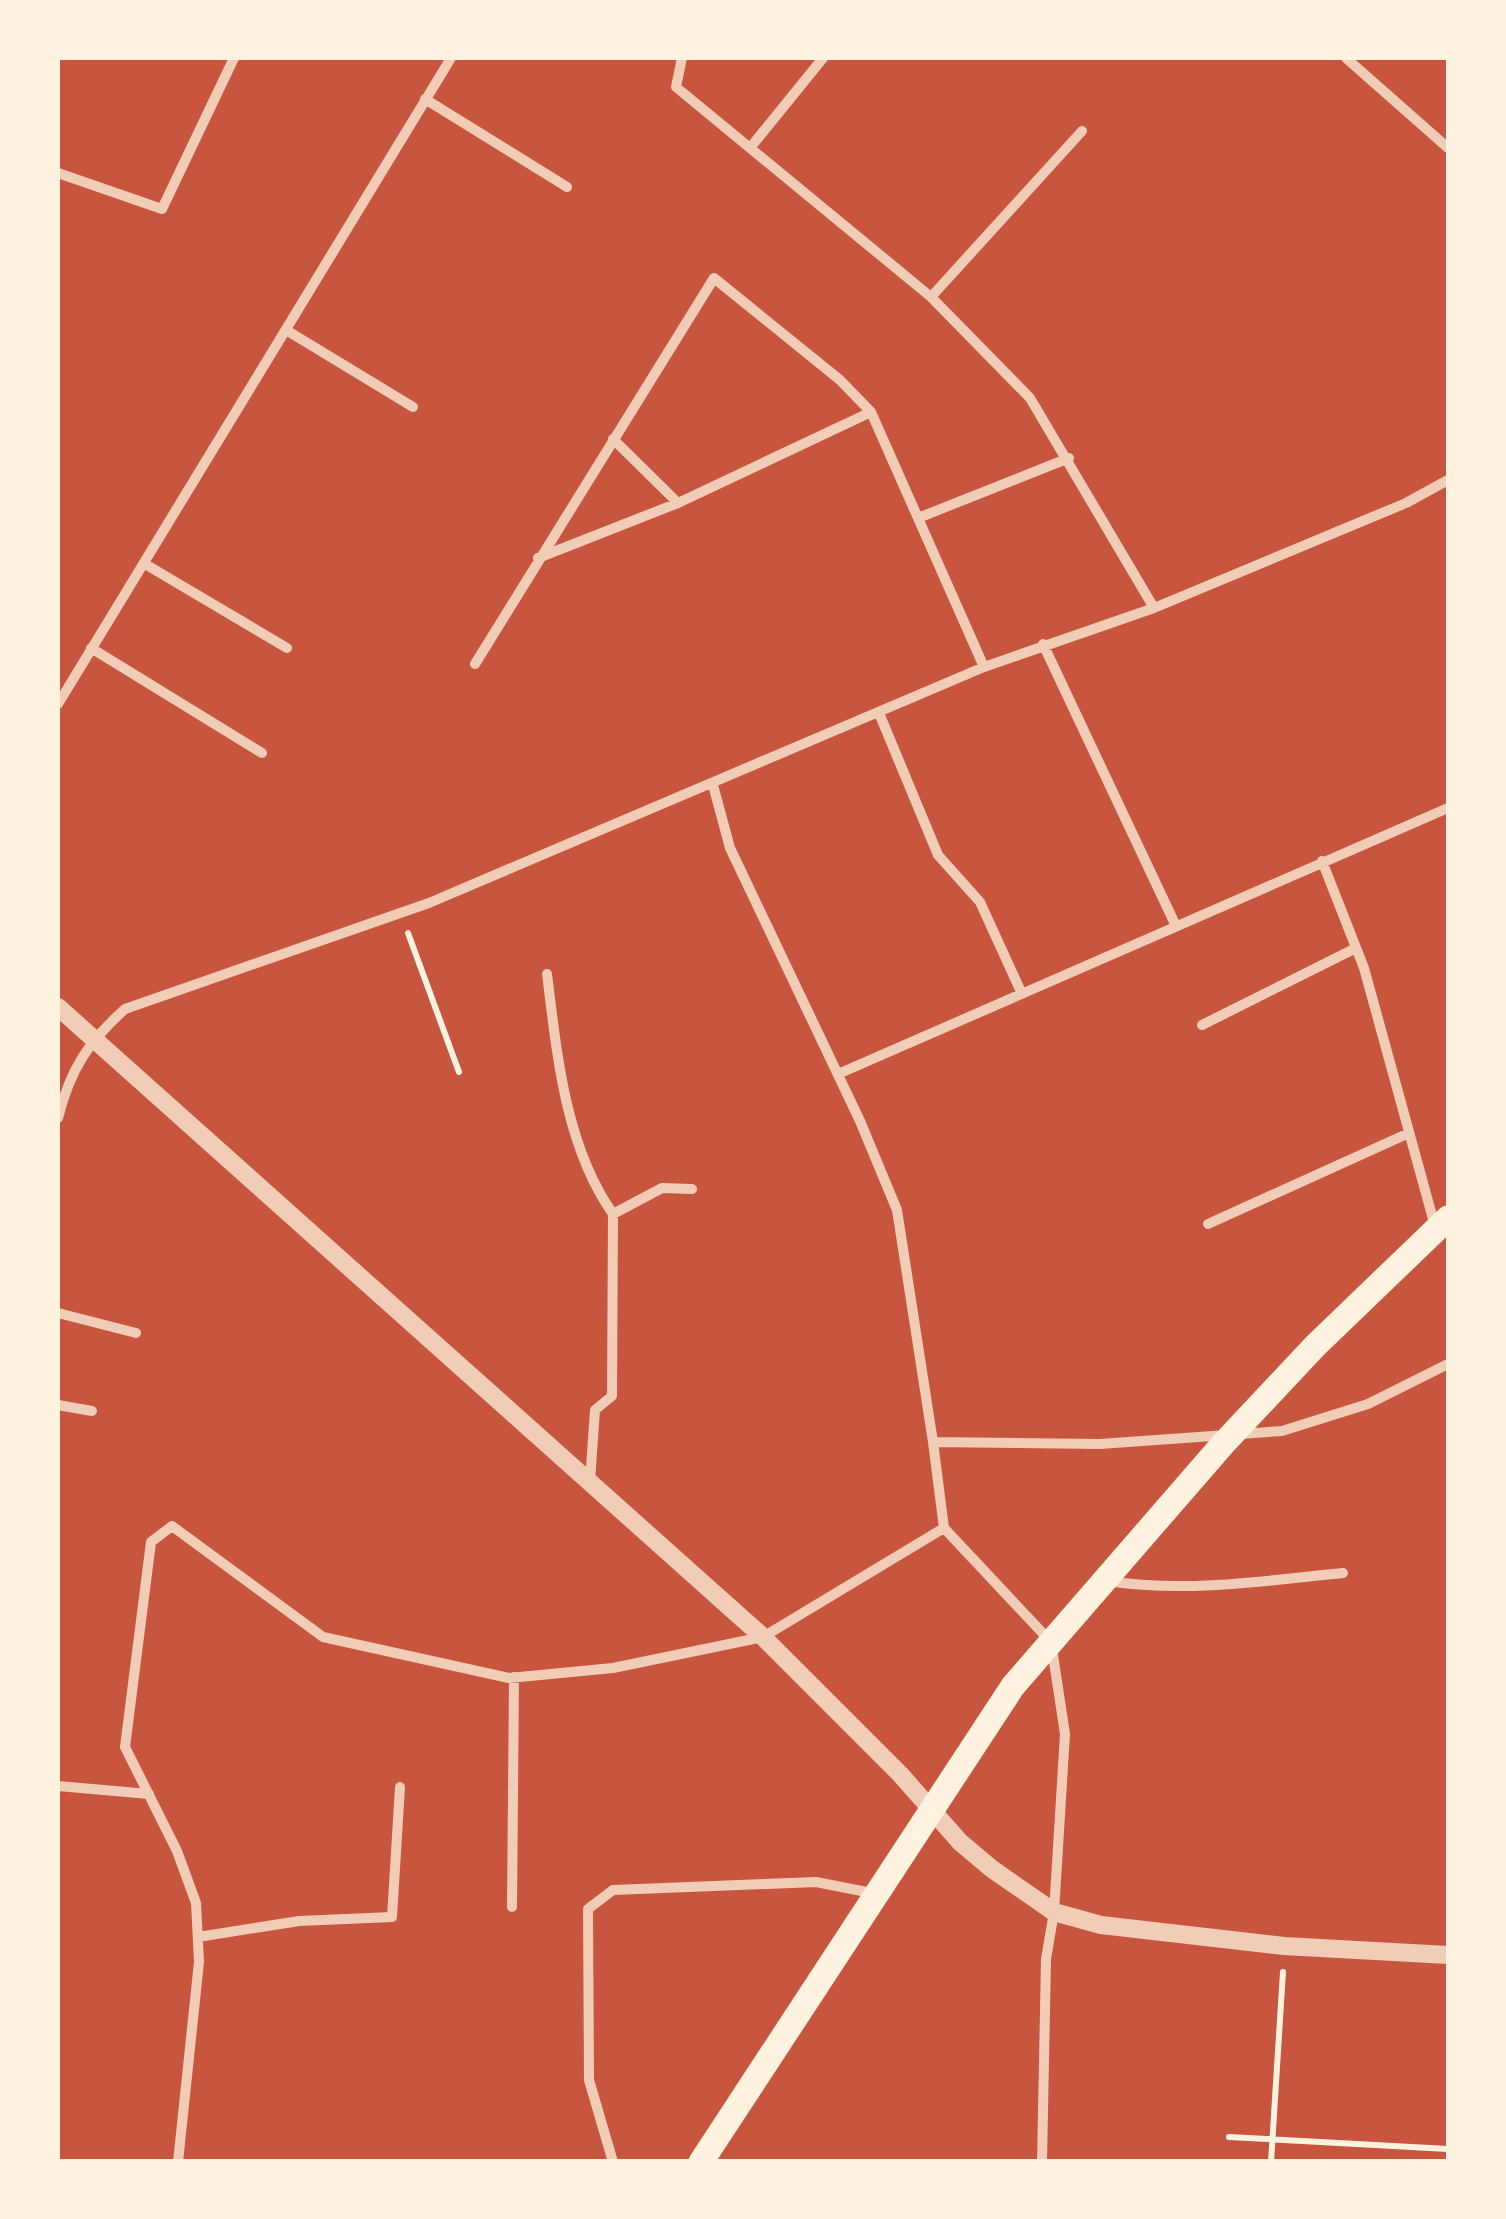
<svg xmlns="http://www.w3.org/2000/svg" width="1506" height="2219" font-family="'Titillium Web',sans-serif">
<rect width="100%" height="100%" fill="#c8553d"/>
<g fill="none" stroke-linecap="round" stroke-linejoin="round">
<path stroke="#fff3e0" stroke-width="6" d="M408 933 459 1072
M1229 2137 1448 2149
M1271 2162 1283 1972"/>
<path stroke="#f1ccb7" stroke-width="10" d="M682 58 676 87 931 297 1030 398 1154 608
M1346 58 1448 148
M425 99 567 187
M750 148 823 58
M58 173 162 209 234 58
M931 297 1082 131
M286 330 413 407
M613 439 678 503
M918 518 1069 458
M538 558 678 503 871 412 984 667
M145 564 287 648
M1043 644 1176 926
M91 648 262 753
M475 664 714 278 840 380 871 412
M58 704 451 58
M879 713 938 855 980 902 1022 994
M713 785 730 848 860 1121 897 1210 933 1442 1100 1444 1282 1431 1368 1404 1448 1364
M1322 861 1364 968 1436 1230
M547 974C557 1054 565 1146 613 1214
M1202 1025 1356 948
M838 1074 1448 808
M58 1118C70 1070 88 1042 125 1009L429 903 984 667 1154 608 1406 503 1448 480
M1208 1224 1409 1133
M58 1313 136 1333
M58 1405 92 1411
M590 1481 595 1410 612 1396 613 1214 662 1188 692 1189
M944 1528 1051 1642 1065 1734 1054 1912 1046 1959 1042 2162
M1107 1581C1186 1593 1263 1581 1343 1573
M58 1786 149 1794
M512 1907 514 1677
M198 1937 299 1921 392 1917 400 1787
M178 2162 199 1962 196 1903 177 1851 125 1747 151 1542 172 1526 323 1637 509 1678 613 1668 763 1637 944 1528 933 1442
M613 2162 589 2080 588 1909 613 1890 816 1882 877 1894"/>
<path stroke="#f1ccb7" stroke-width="18" d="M58 1007 763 1637 900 1774 960 1842 992 1869 1054 1912 1101 1925 1284 1946 1448 1955"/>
<path stroke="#fff3e0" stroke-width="25" d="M701 2162 1013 1686 1223 1444 1315 1346 1448 1218"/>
</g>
<rect width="1506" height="2219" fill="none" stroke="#fff3e0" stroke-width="120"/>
</svg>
